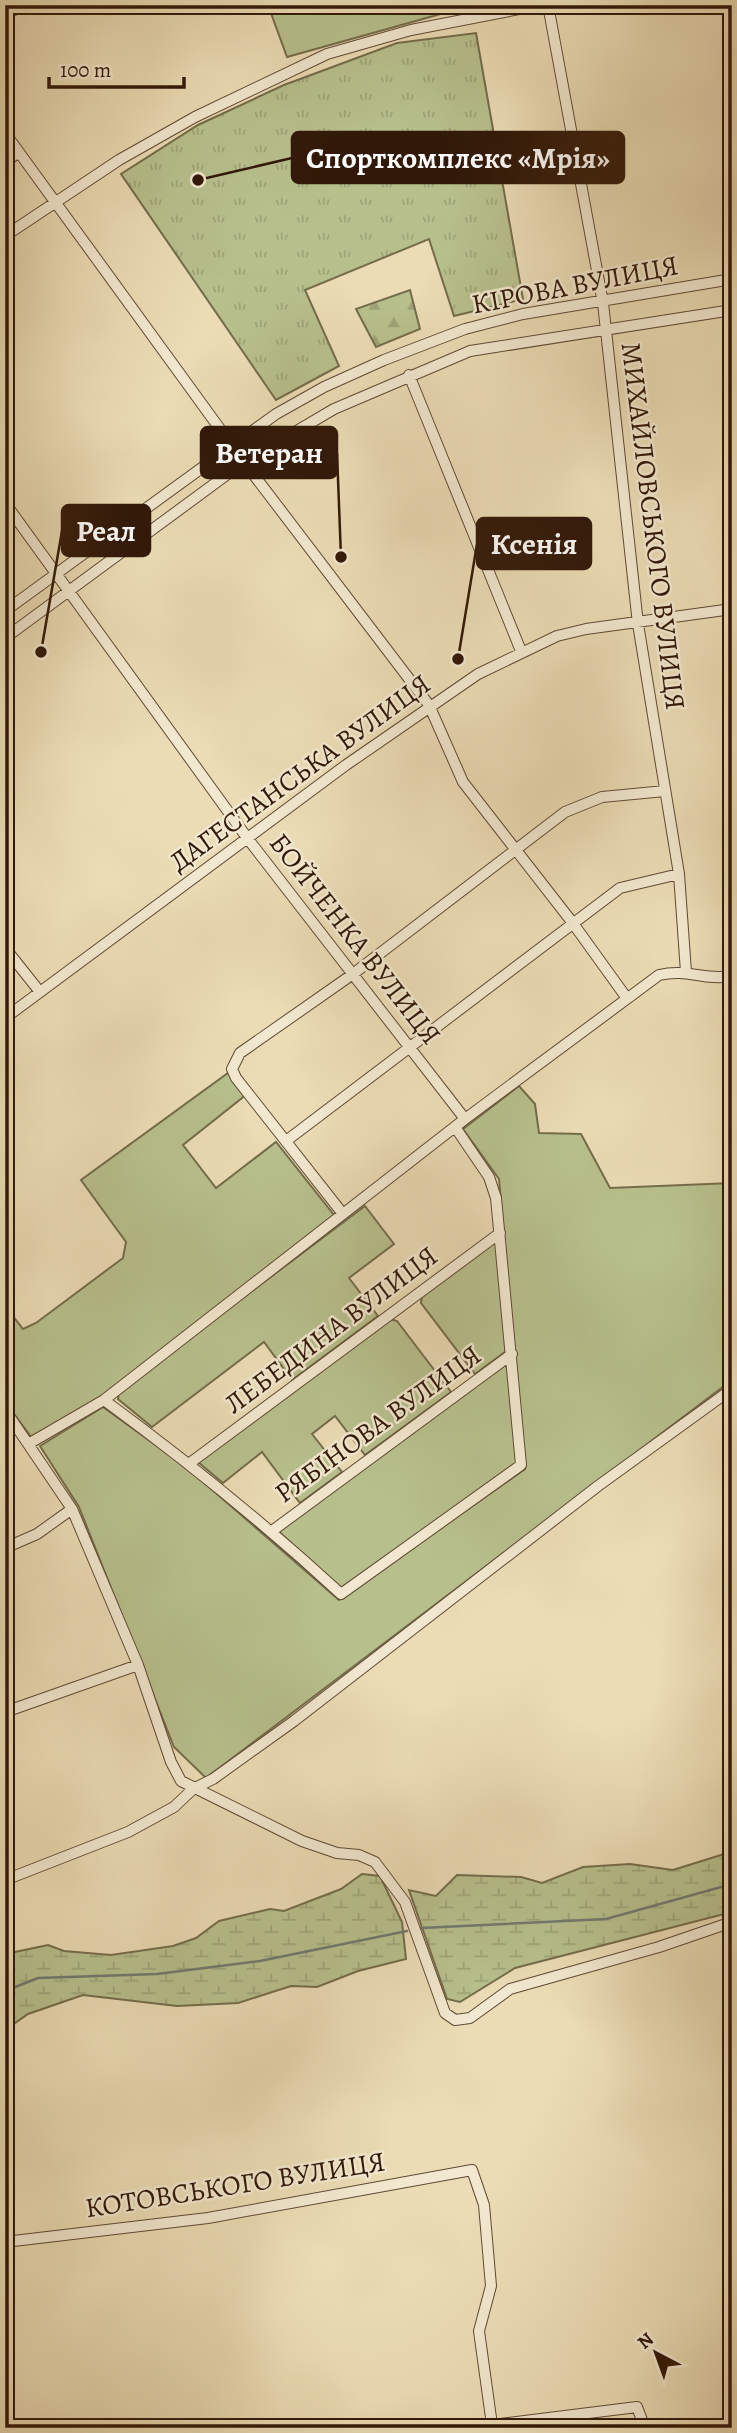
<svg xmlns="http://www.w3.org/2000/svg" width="737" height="2433" font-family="Alegreya,serif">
<defs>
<pattern id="forest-firs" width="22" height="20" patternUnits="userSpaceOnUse" patternTransform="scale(1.75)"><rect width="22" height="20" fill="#b7c08d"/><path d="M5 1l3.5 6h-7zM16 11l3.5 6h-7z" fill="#9ea478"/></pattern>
<pattern id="wetland-marsh" width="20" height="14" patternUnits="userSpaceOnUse" patternTransform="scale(1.75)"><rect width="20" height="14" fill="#b7c08d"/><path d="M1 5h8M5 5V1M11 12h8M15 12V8" fill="none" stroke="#9ea478"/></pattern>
<pattern id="park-tufts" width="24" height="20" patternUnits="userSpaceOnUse" patternTransform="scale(1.75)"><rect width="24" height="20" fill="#b7c08d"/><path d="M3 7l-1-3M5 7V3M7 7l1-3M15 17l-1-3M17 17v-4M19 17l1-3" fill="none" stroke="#9ea478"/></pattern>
</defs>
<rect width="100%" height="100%" fill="#ebdcb5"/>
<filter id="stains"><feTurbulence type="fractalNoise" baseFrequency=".00286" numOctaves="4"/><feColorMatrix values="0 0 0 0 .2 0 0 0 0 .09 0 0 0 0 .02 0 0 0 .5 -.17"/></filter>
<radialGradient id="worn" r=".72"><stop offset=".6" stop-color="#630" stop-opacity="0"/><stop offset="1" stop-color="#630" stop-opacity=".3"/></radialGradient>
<path fill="#b7c08d" stroke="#746c4a" stroke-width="2" d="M268 5H473L287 57Z
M228 1073 244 1095 242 1098 183 1145 216 1188 276 1142 334 1215 106 1395 32 1438 5 1402V1306L23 1329 36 1323 123 1258 126 1242 81 1180Z
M519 1086 535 1104 539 1133 581 1134 610 1188 732 1183V1380L206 1778 174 1747 79 1507 40 1446 103 1407 186 1467 339 1600 525 1469 499 1179 463 1129Z
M365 1206 394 1244 349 1278 378 1316 292 1380 264 1342 152 1427 118 1399 119 1391Z
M497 1240 509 1349 475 1374 421 1303 422 1296Z
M390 1319 397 1321 451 1392 365 1455 335 1416 312 1434 342 1472 300 1503 262 1452 223 1483 198 1462Z
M510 1359 517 1462 341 1589 278 1531Z"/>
<path fill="url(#forest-firs)" stroke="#746c4a" stroke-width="2" d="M410 290 420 329 376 347 356 309Z"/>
<path fill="url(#wetland-marsh)" stroke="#746c4a" stroke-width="2" d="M732 1848V1912L515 1968 460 2002 447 1999 409 1890 436 1896 457 1875 521 1877 542 1883 583 1867 630 1864 673 1870 721 1855Z
M362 1874 380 1876 402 1922 406 1959 358 1971 317 1987 291 1986 238 2003 177 2006 83 1995 28 2014 5 2030V1954L48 1945 64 1951 111 1955 173 1946 196 1938 219 1921 270 1909 284 1911 341 1889Z"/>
<path fill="url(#park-tufts)" stroke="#746c4a" stroke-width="2" d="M476 33 523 299 454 316 429 239 305 290 339 366 276 400 121 174 198 125 284 85 397 43Z"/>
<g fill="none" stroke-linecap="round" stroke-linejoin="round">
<path stroke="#717970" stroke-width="2.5" d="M421 1928 606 1919 732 1884
M5 1991 38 1978 157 1974 260 1961 407 1931"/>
<g stroke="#604933" stroke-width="12">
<path id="minor" d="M548 5 603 303 638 624 679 874 686 972
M5 14 25 5
M5 133 244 462 429 705 463 782 572 922 626 997
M5 162 19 152
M5 236 119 160 195 117 327 54 411 30 540 5
M409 375 521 651
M5 503 248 839 465 1119 104 1400 30 1443
M5 611 276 414 324 387 384 360 465 329 523 314 732 279
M5 638 244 462 334 409 470 351 732 310
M5 948 40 992
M5 1018 346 765 478 674 557 636 586 629 732 609
M465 1119 659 975C688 968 703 981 732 976
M286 1141 620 888 679 874
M343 1214 236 1078 232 1069 240 1053 353 974 565 812 602 797 665 791
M104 1400C187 1461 265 1524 341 1594L521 1465 496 1198 489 1177 455 1127
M5 1410 72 1509 138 1665 171 1762 181 1781 302 1841 337 1853 359 1855 375 1862 405 1902 445 2013 455 2020 470 2018 510 1989 659 1947 732 1922
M190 1463 500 1233
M272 1531 512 1354
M5 1548 37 1534 72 1509
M5 1712 138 1665
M5 1880 128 1832 174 1807 193 1789 213 1779 294 1721 598 1486 732 1389
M5 2242 208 2218 472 2170 484 2205 491 2286 479 2331 492 2425
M439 2428 492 2425 637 2407 645 2428"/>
</g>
<use href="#minor" stroke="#f2e8cf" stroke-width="10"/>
</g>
<g text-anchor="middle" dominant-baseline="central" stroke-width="5" stroke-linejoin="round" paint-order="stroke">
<g font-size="28" fill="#311808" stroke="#f2e8cf">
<text transform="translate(575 285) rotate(-11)">КІРОВА ВУЛИЦЯ</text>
<text transform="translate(653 526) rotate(83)">МИХАЙЛОВСЬКОГО ВУЛИЦЯ</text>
<text transform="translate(300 773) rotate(-36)">ДАГЕСТАНСЬКА ВУЛИЦЯ</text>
<text transform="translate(355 939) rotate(52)">БОЙЧЕНКА ВУЛИЦЯ</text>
<text transform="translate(331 1330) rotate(-37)">ЛЕБЕДИНА ВУЛИЦЯ</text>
<text transform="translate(378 1424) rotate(-36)">РЯБІНОВА ВУЛИЦЯ</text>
<text transform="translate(235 2185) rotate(-9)">КОТОВСЬКОГО ВУЛИЦЯ</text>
</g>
</g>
<path fill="none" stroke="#311808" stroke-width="2.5" d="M198 180L292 158M341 557L337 453M41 652L62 531M458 659L477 544"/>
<g fill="#311808" stroke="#f2e8cf" stroke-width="2.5">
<circle cx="198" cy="180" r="7"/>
<circle cx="341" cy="557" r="7"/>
<circle cx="41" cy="652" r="7"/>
<circle cx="458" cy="659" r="7"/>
</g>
<g fill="#311808" stroke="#311808" stroke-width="2.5">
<rect x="292" y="132" width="332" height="51" rx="7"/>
<rect x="201" y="427" width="136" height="51" rx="7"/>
<rect x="62" y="505" width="88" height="51" rx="7"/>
<rect x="477" y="518" width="114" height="51" rx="7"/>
</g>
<g font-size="30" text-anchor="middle" font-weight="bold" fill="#fff">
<text x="458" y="168">Спорткомплекс «Мрія»</text>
<text x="269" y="463">Ветеран</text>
<text x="106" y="541">Реал</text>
<text x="534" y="554">Ксенія</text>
</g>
<rect width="737" height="2433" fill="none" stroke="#ebdcb5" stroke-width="28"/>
<rect x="7" y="7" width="723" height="2419" fill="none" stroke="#311808" stroke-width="3.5"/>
<rect x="14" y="14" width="709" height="2405" fill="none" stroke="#311808" stroke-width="2"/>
<g transform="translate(656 2353) rotate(319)" stroke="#f2e8cf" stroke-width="5" paint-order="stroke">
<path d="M0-5L12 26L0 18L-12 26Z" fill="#311808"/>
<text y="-10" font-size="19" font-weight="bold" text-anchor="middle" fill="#311808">N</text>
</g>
<path d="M49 77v10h135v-10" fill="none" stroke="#311808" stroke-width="3.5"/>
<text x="60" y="77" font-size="21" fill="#311808" stroke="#f2e8cf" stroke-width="5" paint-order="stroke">100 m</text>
<rect width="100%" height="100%" filter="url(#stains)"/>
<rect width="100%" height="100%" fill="url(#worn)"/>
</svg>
